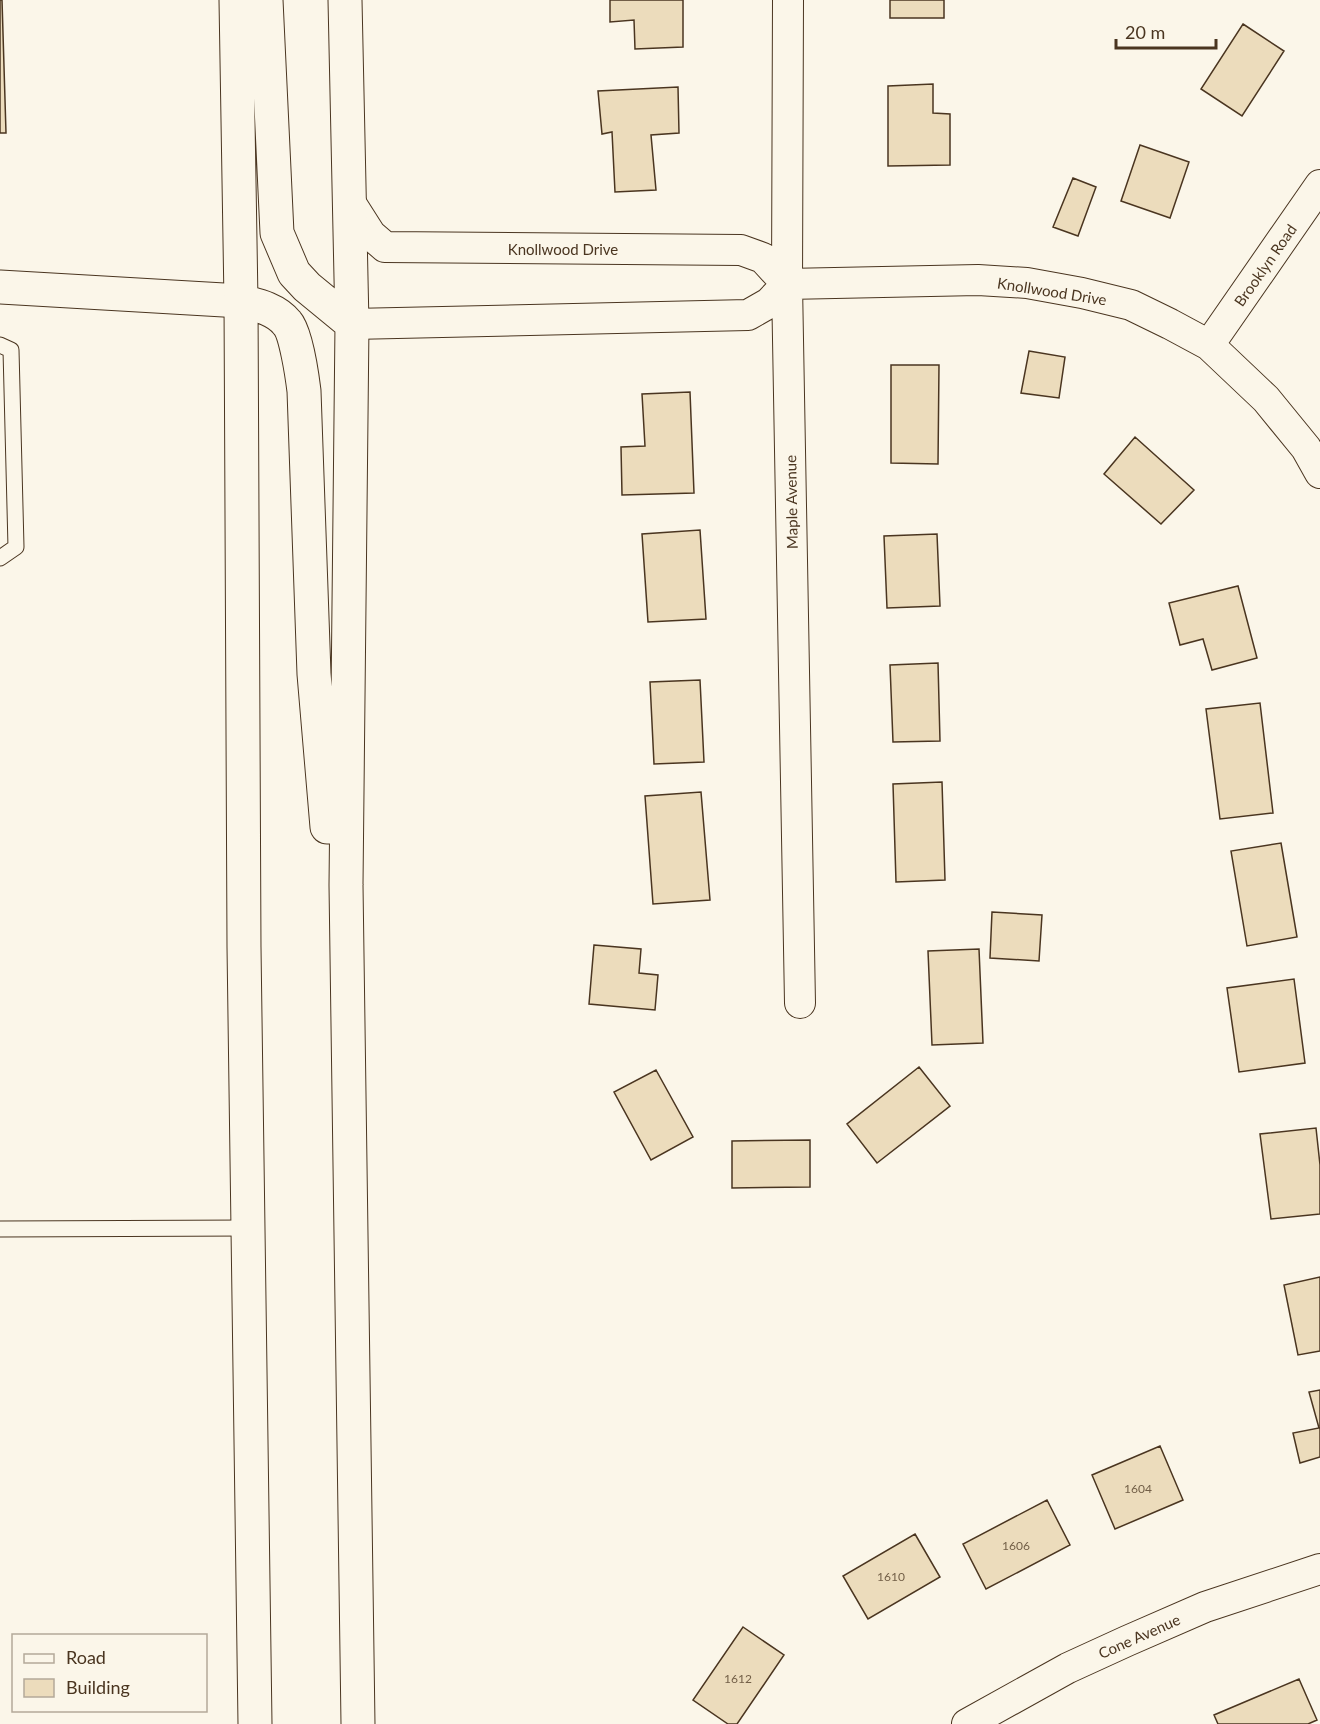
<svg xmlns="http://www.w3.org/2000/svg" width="1320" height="1724" font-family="Lato,sans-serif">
<rect width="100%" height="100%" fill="#fbf6e9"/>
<path fill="#ecdcbc" stroke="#4a3520" stroke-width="1.5" d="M0 0H2L6 133H0Z
M610 0H683V47L635 49 634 20 610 22Z
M890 0H944V18H890Z
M1243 24 1284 51 1242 116 1201 89Z
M933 84V113L950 114V165L888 166V86Z
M678 87 679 133 651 135 656 190 615 192 612 132 602 134 598 91Z
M1140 145 1189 162 1170 218 1121 201Z
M1073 178 1096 187 1078 236 1053 227Z
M1029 351 1065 357 1059 398 1021 393Z
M891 365H939L938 464 891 463Z
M690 392 694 493 622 495 621 447 645 446 642 394Z
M1135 437 1194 490 1161 524 1104 474Z
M700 530 706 619 648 622 642 534Z
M937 534 940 606 887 608 884 536Z
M1238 586 1257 658 1212 670 1203 639 1180 645 1169 603Z
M938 663 940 741 893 742 890 665Z
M700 680 704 762 654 764 650 682Z
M1260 703 1273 813 1220 819 1206 709Z
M942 782 945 880 896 882 893 784Z
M701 792 710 900 653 904 645 796Z
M1281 843 1297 937 1247 946 1231 851Z
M992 912 1042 915 1039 961 990 958Z
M594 945 641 949 639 973 658 975 655 1010 589 1004Z
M979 949 983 1043 932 1045 928 951Z
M1294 979 1305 1063 1239 1072 1227 988Z
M919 1067 950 1106 877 1163 847 1124Z
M656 1070 693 1137 651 1160 614 1092Z
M1316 1128 1320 1165V1214L1271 1219 1260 1134Z
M810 1140V1187L732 1188V1141Z
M1320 1277V1351L1298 1355 1284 1285Z
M1320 1390V1457L1300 1463 1293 1433 1319 1428 1309 1392Z
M1160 1446 1183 1500 1115 1529 1092 1475Z
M1047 1500 1070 1545 986 1589 963 1544Z
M915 1534 940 1577 868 1619 843 1576Z
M743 1627 784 1655 737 1724H728L693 1700Z
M1299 1679 1317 1720 1308 1724H1218L1214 1715Z"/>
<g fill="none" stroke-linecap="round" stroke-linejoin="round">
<g stroke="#4a3520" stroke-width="17">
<path id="service" d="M0 345 11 350 16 547 0 558
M0 1229 249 1228"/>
</g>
<g stroke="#4a3520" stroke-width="32">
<path id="minor" d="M788 0 787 284 800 1003
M350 202 371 235 385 247 741 250 763 258 787 284
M352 324 748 315 769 303 787 284 978 280 1027 283 1082 293 1131 305 1170 324 1209 345 1266 399 1306 448 1320 473
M1209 345 1320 185
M967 1724 1068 1668 1127 1641 1205 1607 1320 1569"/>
</g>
<g stroke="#4a3520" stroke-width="35">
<path id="tertiary" d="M0 287 241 301"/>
</g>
<g stroke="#4a3520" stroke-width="35">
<path id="trunk" d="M236 0 241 301 244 947 255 1724
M266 0 277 233 294 273 307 287 352 324
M345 0 352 324 346 885 358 1724
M241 301C257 305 276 309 287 323 296 333 302 375 304 391L314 674 327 827"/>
</g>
<use href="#service" stroke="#fbf6e9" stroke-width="15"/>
<use href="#minor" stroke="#fbf6e9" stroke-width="30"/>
<use href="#tertiary" stroke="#fbf6e9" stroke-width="33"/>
<use href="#trunk" stroke="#fbf6e9" stroke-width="33"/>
</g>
<g text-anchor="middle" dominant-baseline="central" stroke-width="4.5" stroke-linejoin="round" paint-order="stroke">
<g font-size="12" fill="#725f47">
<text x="1138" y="1488">1604</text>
<text x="1016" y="1545">1606</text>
<text x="891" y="1576">1610</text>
<text x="738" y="1678">1612</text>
</g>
<g font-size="15" fill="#4a3520" stroke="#fbf6e9">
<text x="563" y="249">Knollwood Drive</text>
<text transform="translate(1265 265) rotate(-55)">Brooklyn Road</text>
<text transform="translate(1052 291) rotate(9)">Knollwood Drive</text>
<text transform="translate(791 502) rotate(-91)">Maple Avenue</text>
<text transform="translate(1139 1636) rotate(-24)">Cone Avenue</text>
</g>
</g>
<rect x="12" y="1634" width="195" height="78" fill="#fbf6e9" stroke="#b4a999" stroke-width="1.5"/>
<rect x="24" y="1654" width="30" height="9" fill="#fbf6e9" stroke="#b4a999" stroke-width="1.5"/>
<text x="66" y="1664" font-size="18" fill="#4a3520">Road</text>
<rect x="24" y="1679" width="30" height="18" fill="#ecdcbc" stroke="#b4a999" stroke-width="1.5"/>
<text x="66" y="1694" font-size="18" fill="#4a3520">Building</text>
<path d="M1116 39v9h100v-9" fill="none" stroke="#4a3520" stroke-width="3"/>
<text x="1125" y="39" font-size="18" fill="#4a3520" stroke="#fbf6e9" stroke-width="4.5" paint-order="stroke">20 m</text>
</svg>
